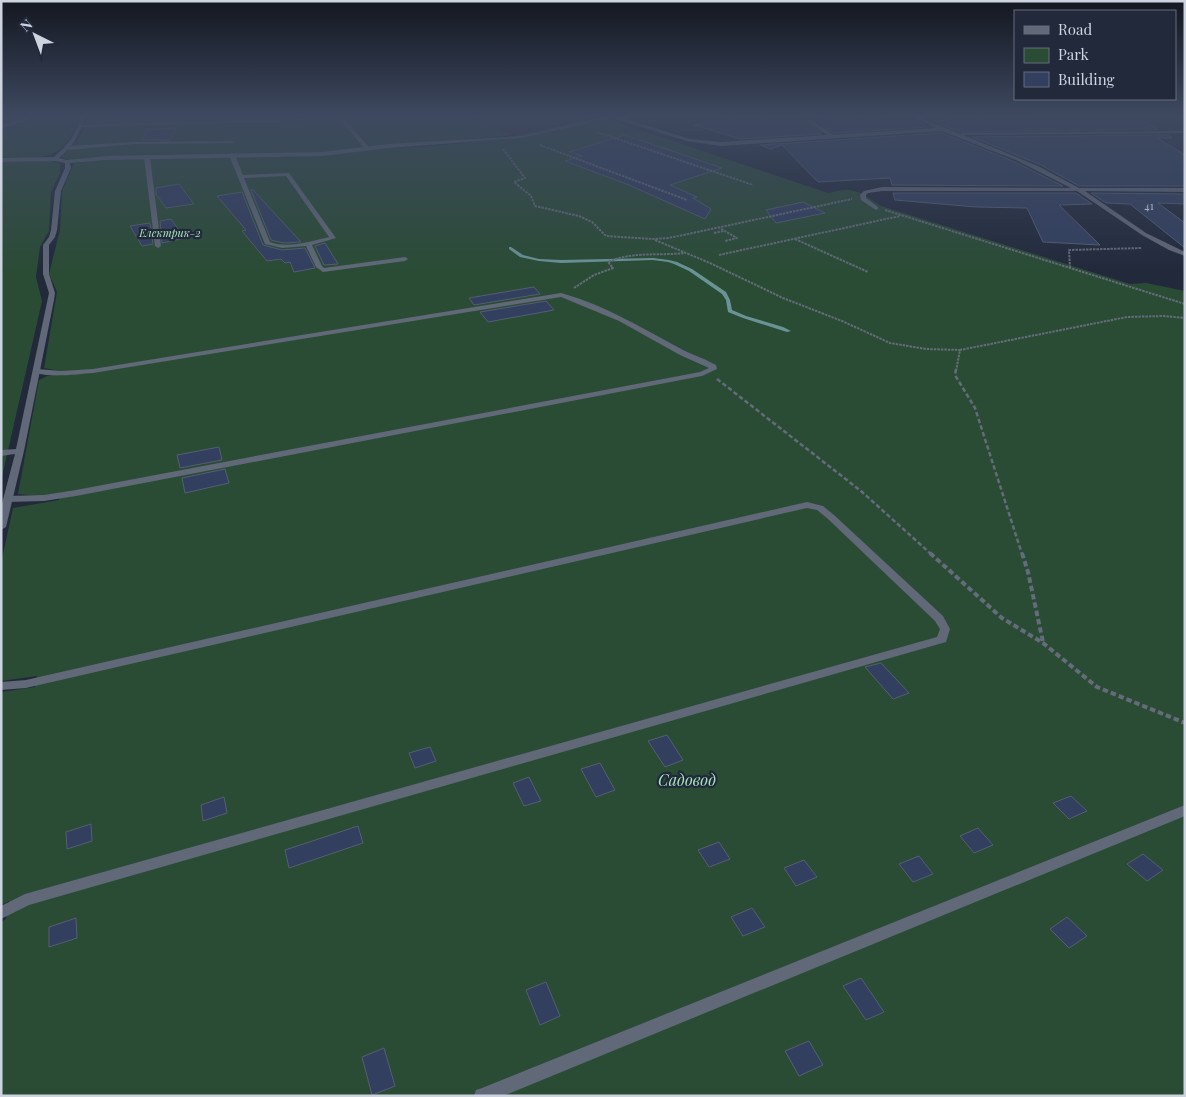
<svg xmlns="http://www.w3.org/2000/svg" width="1186" height="1097" font-family="'Playfair Display',serif">
<rect width="100%" height="100%" fill="#22293b"/>
<path fill="#372c3b" d="M468 117H598L514 135Z"/>
<path fill="#2a4c35" d="M1 117H79C77 126 74 131 69 139 54 163 27 157 1 158Z
M87 117H467L514 135 601 117 828 193C853 186 859 191 881 206L1130 284 1146 283 1185 291V1096H1V922L6 919 9 901 1 905V692L35 687 37 676 1 681V563L13 508 59 500 60 493 39 496 18 494 39 380 47 376 77 374 44 368 57 292 49 274 60 230 62 191 74 163 105 160 322 155 390 148 418 147 520 138 514 135 323 152 69 160 61 157C71 148 87 132 87 117Z
M50 161 60 163V173L51 192 49 231 40 247 36 277 42 301 1 481V162Z"/>
<g fill="none" stroke-linecap="round" stroke-linejoin="round">
<path fill="#6a9396" fill-rule="evenodd" d="M509 247H511L523 255 539 259 561 260 653 258 669 260 677 262 692 269 726 292 730 300 732 310 746 316 783 327 791 331 787 332 743 318 728 312 726 300 722 294 702 280 689 271 674 264 668 262 653 260 561 263 539 261 520 257 509 249Z"/>
</g>
<path fill="#323f5f" stroke="#555e72" d="M739 117H791L798 122 806 121 822 134 740 139 694 125Z
M848 117 860 120 882 117 892 122 917 121 928 127 833 133 816 120Z
M946 119 1145 122 1158 129 960 132 933 121 947 120Z
M176 128 170 140H142L147 130Z
M942 133 1015 162 1063 186 892 185 890 178 818 182 782 145 771 149 760 145Z
M625 135 722 168 670 185 697 197 693 198 711 209 705 219 629 185 565 161 582 156 569 152Z
M1168 135 1172 138H1157L1185 155V186H1079L1041 165 972 137Z
M179 184 194 204 166 208 156 194V188Z
M251 190H253L301 242 284 243 271 240Z
M242 192 263 245 282 250 305 248 315 268 294 272 290 262 285 263 281 259 267 261 242 231 246 230 217 196Z
M893 193H1076L1092 204 1059 205 1100 245 1043 242 1027 208 976 207 895 200Z
M1091 193 1185 194V204L1158 203 1185 223V248L1130 204 1106 203Z
M803 202 825 213 776 223 766 210Z
M171 219 185 238 162 243 160 221Z
M150 223 153 244 142 246 130 226Z
M325 243 338 264 324 265 315 246Z
M534 287 540 294 474 305 469 298Z
M546 301 554 310 488 322 480 312Z
M219 447 222 460 180 468 177 455Z
M225 469 229 483 185 493 182 478Z
M881 663 909 693 893 699 865 667Z
M667 735 683 760 665 767 648 741Z
M430 747 436 761 415 768 409 753Z
M600 763 615 790 596 797 581 769Z
M529 777 541 801 524 806 513 783Z
M1071 796 1087 811 1069 819 1053 803Z
M224 797 227 813 203 821 201 805Z
M91 824 92 841 67 849 66 832Z
M358 826 363 843 289 868 285 850Z
M978 828 993 845 974 853 960 836Z
M719 842 730 859 709 867 698 850Z
M1143 854 1163 870 1147 881 1127 864Z
M919 856 933 874 913 882 899 864Z
M804 860 817 877 796 886 784 868Z
M752 908 765 927 743 936 731 917Z
M1067 917 1087 936 1069 948 1050 929Z
M76 918 77 938 49 947V927Z
M861 978 884 1012 866 1020 843 986Z
M546 982 560 1016 540 1025 526 990Z
M809 1041 823 1065 799 1076 785 1051Z
M384 1048 395 1086 372 1095 362 1057Z"/>
<g fill="none" stroke-linecap="round" stroke-linejoin="round">
<path stroke="#646b7a" stroke-width="2" stroke-dasharray="2.5 1" stroke-linecap="butt" d="M597 132 753 185
M540 145 687 200
M503 149 525 178 514 182 531 196 535 206 579 216 592 222 606 236 652 239 669 238 852 199
M885 210 1185 304
M718 227 737 238 725 241
M714 233 724 231
M795 239 868 272
M655 240 710 263 783 298 842 321 890 343 926 349 960 350
M719 255 900 216
M1070 268 1069 250 1142 248
M574 288 594 275 613 268 608 262C633 251 659 256 685 253
M956 371 960 350 1127 317 1164 316 1185 318"/>
<path stroke="#646b7a" stroke-width="2.5" stroke-dasharray="4.5 2.5" stroke-linecap="butt" d="M956 369 955 375 975 408 1022 554
M717 379 861 491 931 554"/>
<path stroke="#646b7a" stroke-width="4" stroke-dasharray="5.5 3" stroke-linecap="butt" d="M930 553 1002 618 1043 643 1097 687 1185 723
M1022 553 1028 572 1043 642"/>
<path fill="#616878" fill-rule="evenodd" d="M24 117H28L27 121 1 128V125L23 119Z
M335 118 344 119 370 148V150H366L341 121 335 120 81 127 79 126 81 125Z
M808 120H812L836 137 832 138 808 122Z
M232 141 234 143 134 144 68 150 65 148 68 146 134 142Z
M232 153 235 155 243 175 289 173 336 238 312 245 322 266 324 268 405 257 408 259 405 261 323 272 316 267 306 246 282 248 265 244 229 155ZM286 176 329 237C311 241 288 249 270 242L244 178Z
M147 155 150 157 161 246 158 248 155 246 144 157Z
M561 293C605 305 644 329 683 350 693 355 703 358 712 363L716 365 717 369 702 376 76 496 44 501 8 502 3 499 8 496 44 495 76 490 700 372 709 368 680 355 619 321 561 297 93 373C78 374 45 379 33 371L37 369 62 371 93 369Z
M807 502 823 506 834 515 943 616 950 629 946 642 29 905 1 919V906L25 894 937 637 940 629 935 621 828 519 817 510 807 508 26 688 1 690V682L26 680Z
M1185 805V816L503 1096H474L476 1090 482 1088Z"/>
<path fill="#616878" fill-rule="evenodd" d="M80 117H84C81 134 72 147 59 158L67 160 107 156 322 152 389 144 521 136 603 117H620L690 139 721 142 936 128 912 117H919L960 134 962 133 1185 131V133L963 135 1040 167 1079 188H1185V192L1085 191 1146 233 1185 252V256L1169 250 1142 235 1077 191H882L868 193 866 195V198L878 207V209L876 210 861 200 860 195 864 191 882 187 1071 188 1016 160 942 131 721 146 687 141 612 118 521 138 389 148 322 156 107 160 70 163 71 168 61 191 57 230 55 237 49 245V274L55 293 54 300 24 451 6 527 1 530V507L15 454 1 456V450L16 449 49 293 43 274V245L49 237 51 230 55 191 65 168V163L55 161 1 162V158L54 157C67 146 76 135 80 117Z"/>
</g>
<linearGradient id="sky" x2="0" y2="1"><stop stop-color="#131720"/><stop offset="0.43" stop-color="#3e4960"/><stop offset="1" stop-color="#3e4960" stop-opacity="0"/></linearGradient>
<rect width="1186" height="271" fill="url(#sky)"/>
<g text-anchor="middle" dominant-baseline="central" stroke-width="4.5" stroke-linejoin="round" paint-order="stroke">
<g font-size="11" fill="#a6aebf">
<text x="1149" y="205">41</text>
</g>
<g font-size="11" font-style="italic" fill="#a4e4b7" stroke="#22293b">
<text x="170" y="232">Електрик-2</text>
</g>
<g font-size="16" font-style="italic" fill="#a4e4b7" stroke="#22293b">
<text x="687" y="779">Садовод</text>
</g>
</g>
<rect width="1186" height="1097" fill="none" stroke="#cdd3df" stroke-width="5"/>
<rect x="1014" y="10" width="162" height="90" fill="#22293b" stroke="#666d7d"/>
<rect x="1024" y="26" width="25" height="8" fill="#616878" stroke="#666d7d"/>
<text x="1058" y="35" font-size="15" fill="#cdd3df">Road</text>
<rect x="1024" y="48" width="25" height="15" fill="#2a4c35" stroke="#666d7d"/>
<text x="1058" y="60" font-size="15" fill="#cdd3df">Park</text>
<rect x="1024" y="72" width="25" height="15" fill="#323f5f" stroke="#666d7d"/>
<text x="1058" y="85" font-size="15" fill="#cdd3df">Building</text>
<g transform="translate(35 35) rotate(318)" stroke="#22293b" stroke-width="4" paint-order="stroke">
<path d="M0-4L9 19L0 12L-9 19Z" fill="#cdd3df"/>
<text y="-8" font-size="14" font-weight="bold" text-anchor="middle" fill="#cdd3df">N</text>
</g>
</svg>
